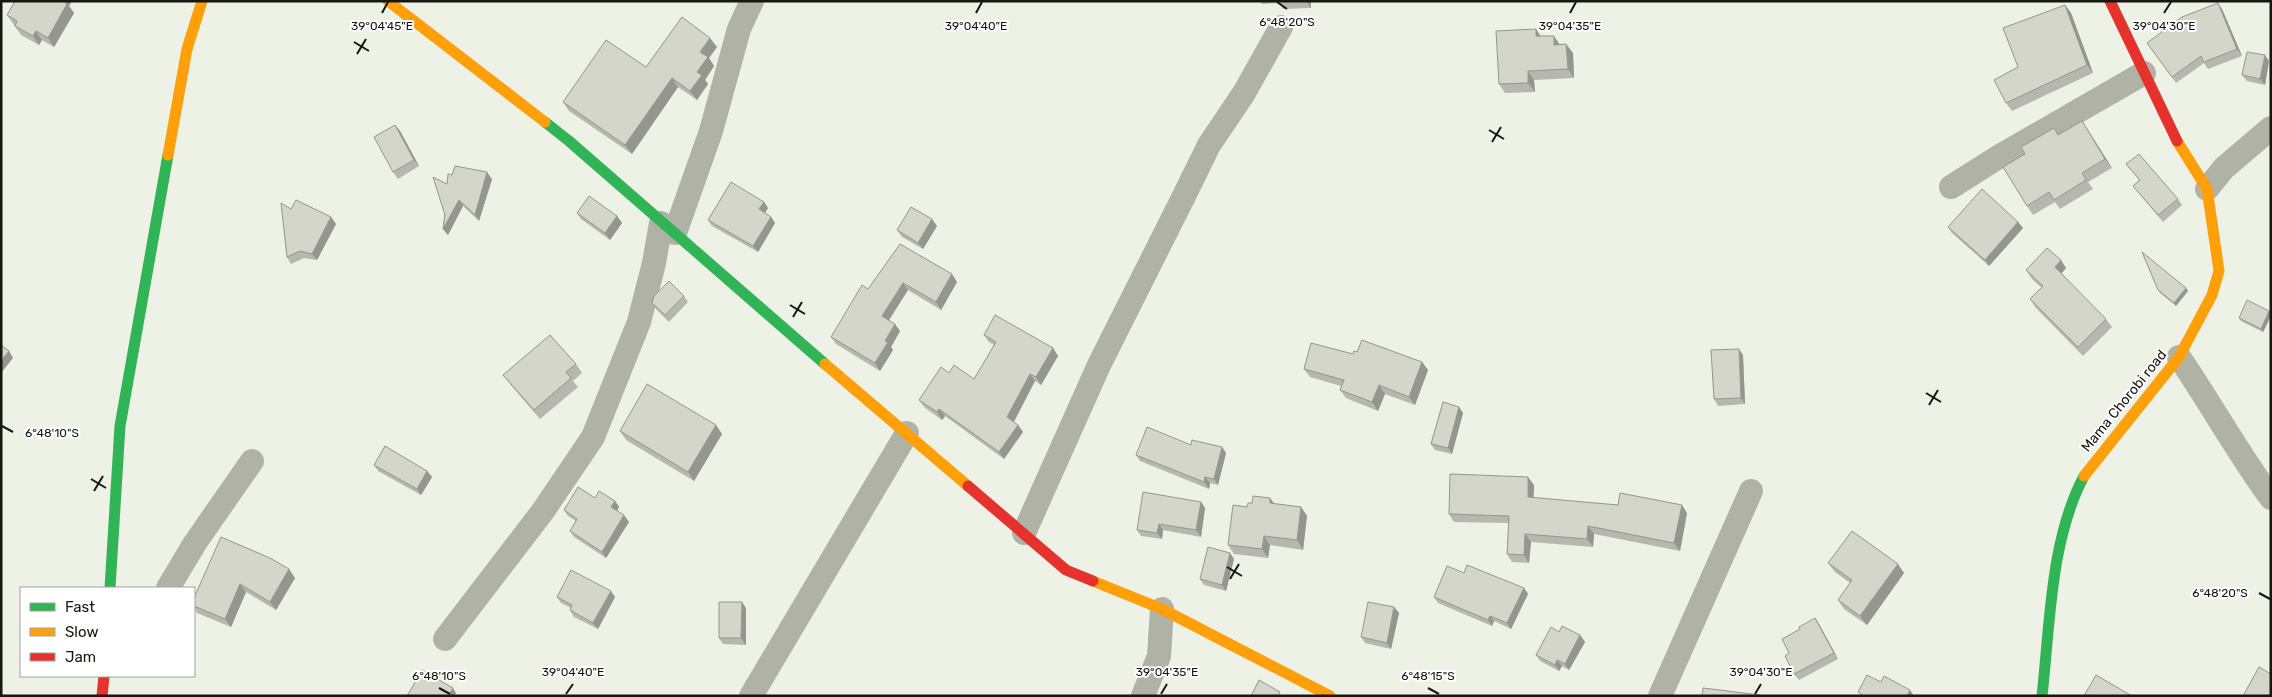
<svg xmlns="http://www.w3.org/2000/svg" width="2272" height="697" font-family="Rubik,sans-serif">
<rect width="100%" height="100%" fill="#eef1e5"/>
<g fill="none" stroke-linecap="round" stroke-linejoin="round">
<path stroke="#b0b2a5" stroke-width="24" d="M1951 187 2000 156 2144 73
M2207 189 2224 168 2271 128
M675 233 711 131 739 29 752 1
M2179 357C2211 404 2238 453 2271 498
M1024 533 1099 365 1184 196 1209 145 1244 93 1281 27
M168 588 195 543 252 461
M445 639 543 511 593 437 639 322 654 263 661 223
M751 696 907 433
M1143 696 1159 656 1162 609
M1660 696 1751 491"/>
<path stroke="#30b455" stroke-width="11" d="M545 122 569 141 825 364
M110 588 120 426 168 155
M2042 696C2050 625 2050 540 2084 476"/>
<path stroke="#ff9f0a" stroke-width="11" d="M388 1 545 122
M168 155 187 49 202 1
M825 364 968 486
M2084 476 2179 357 2212 295 2219 271 2207 189 2177 141
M1093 581 1162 609 1330 696"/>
<path stroke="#e5322d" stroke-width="11" d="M2110 1 2177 141
M968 486 1066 570 1093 581
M102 696 104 676"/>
</g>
<path fill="#b6b8af" d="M15 1H72L69 6 74 13 54 47 42 40 39 45 21 35 7 15Z
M1260 1H1311V8L1283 9 1279 3 1262 4Z
M2065 5 2071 13 2093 73 2012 111 2006 103 2018 67Z
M2222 9 2242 56 2208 69 2204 63 2176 83 2147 43Z
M1541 36 1560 45 1566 44 1573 53 1574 78 1534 80 1535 92 1505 93 1499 84Z
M717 47 709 58 714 66 705 80 708 84 697 100 678 87 632 154 569 111 563 102 646 67Z
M2269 61 2265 85 2247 81 2242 75Z
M2082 121 2112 168 2088 182 2093 189 2060 209 2055 202 2033 215 2027 206 2059 134Z
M395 125 400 131 419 166 398 179 393 172Z
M2126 164 2178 199 2182 205 2163 222 2133 186 2139 180Z
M492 179 479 221 463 206 448 235 443 229 447 184Z
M764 202 768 208 765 213 771 217 775 223 758 252 712 226 708 220Z
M291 209 331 217 336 224 317 260 304 258 291 264 287 257Z
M577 213 617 216 622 223 610 240 581 219Z
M2018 222 2023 228 1989 266 1952 233 1948 227Z
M937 226 923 249 902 237 897 230Z
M900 244 957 282 941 310 908 290 889 320 900 331 891 347 893 350 880 371 836 344 831 337 868 289Z
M2066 268 2061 274 2106 319 2112 327 2083 356 2036 308 2030 299 2042 288 2032 279 2026 270Z
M2186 288 2188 291 2176 306 2160 293 2158 290Z
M684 296 688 302 669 322 656 309 652 303Z
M2269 311 2271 313V316L2263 332 2241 321 2239 318Z
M984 335 1053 348 1058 356 1041 385 1035 381 1014 422 1018 425 1023 432 1004 459 945 416 942 420 924 407 919 400 949 373 974 379 994 345 989 342Z
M1357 352 1422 362 1428 370 1415 405 1385 394 1378 411 1346 398 1340 390 1341 386 1310 377 1304 369 1353 354Z
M1743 355 1745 404 1718 406 1714 399Z
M576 364 582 373 573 381 578 387 540 419 510 384 503 375Z
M1459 407 1463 413 1452 454 1435 450 1431 444Z
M620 431 722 434 694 481 626 440Z
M1191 445 1222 447 1226 453 1218 485 1210 483 1209 489 1140 461 1136 455Z
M374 465 427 471 432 477 421 495 378 471Z
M1534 485V498L1687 513 1680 551 1594 534 1593 547 1531 542 1529 563 1512 562 1507 554 1509 523 1454 522 1449 514Z
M595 498 615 501 619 507 617 511 629 522 606 558 574 537 570 531 576 521 568 516 564 510Z
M1201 502 1205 508 1201 537 1163 530 1162 539 1141 536 1137 530Z
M1275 504 1301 507 1307 516 1303 550 1270 545 1268 558 1234 554 1228 545 1247 507Z
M270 558 295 578 276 610 246 592 231 627 197 613 194 608V598Z
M1234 559 1226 591 1204 585 1200 579Z
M1828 563 1904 573 1867 625 1844 609 1838 600 1850 583 1835 572Z
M1464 573 1524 588 1528 594 1511 629 1494 621 1492 626 1438 603 1434 597Z
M557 597H615L598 629 574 617 570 610 571 608 561 603Z
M1394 607 1399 613 1391 649 1365 643 1361 637Z
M746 608V645L723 644 719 638Z
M1815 618 1819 624 1838 659 1799 680 1794 674 1789 653Z
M1559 632 1580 635 1585 642 1569 670 1562 666 1559 671 1540 661 1536 655Z"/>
<path fill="#94968f" d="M62 1H72L69 6 74 13 54 47 48 38Z
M1306 1H1311V8Z
M2218 3 2222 9 2242 56 2237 49Z
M2065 5 2071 13 2093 73 2087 65Z
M1536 29 1542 38 1536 36Z
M36 31 42 40 39 45 33 36Z
M1554 36 1560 45H1554Z
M710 38 717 47 709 58 714 66 705 80 708 84 697 100 690 91 697 72 700 52Z
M1566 44 1573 53 1574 78 1568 69Z
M2265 55 2269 61 2265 85 2260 79Z
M1528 71 1534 80 1535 92 1528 83Z
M672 78 678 87 632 154 625 145Z
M2082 121 2088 130 2112 168 2105 159Z
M395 125 400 131 419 166 414 160Z
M487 172 492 179 479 221 475 215Z
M459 200 463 206 448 235 443 229Z
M764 202 768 208 763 216 759 209Z
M617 216 622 223 610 240 605 233Z
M331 217 336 224 317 260 312 254Z
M771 217 775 223 758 252 753 246Z
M932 219 937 226 923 249 918 243Z
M2018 222 2023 228 1989 266 1985 260Z
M2061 260 2066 268 2060 275 2055 267Z
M952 274 957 282 941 310 936 302Z
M903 283 908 290 887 323 882 316Z
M2186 288 2188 291 2176 306 2174 303Z
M2269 311 2271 313V316L2263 332 2261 329Z
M895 324 900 331 891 347 893 350 880 371 875 363 885 341Z
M1053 348 1058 356 1041 385 1036 377Z
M1739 349 1743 355 1745 404 1741 398Z
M9 351 13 358 1 373V361Z
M1422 362 1428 370 1415 405 1409 397Z
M1030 374 1035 381 1012 425 1007 417Z
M1379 385 1385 394 1378 411 1372 402Z
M1459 407 1463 413 1452 454 1448 448Z
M939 409 945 416 942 420 937 412Z
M716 425 722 434 694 481 688 472Z
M1018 425 1023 432 1004 459 999 452Z
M1222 447 1226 453 1218 485 1214 479Z
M427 471 432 477 421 495 417 489Z
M1205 477 1210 483 1209 489 1204 482Z
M1528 477 1534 485 1533 505 1528 497Z
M1270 498 1277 507 1270 503Z
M615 501 619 507 615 514 611 507Z
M1201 502 1205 508 1201 537 1196 530Z
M1682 505 1687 513 1680 551 1674 543Z
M1301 507 1307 516 1303 550 1297 540Z
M624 515 629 522 606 558 602 552Z
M1159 524 1163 530 1162 539 1157 533Z
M1588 526 1594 534 1593 547 1587 539Z
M1525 534 1531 542 1529 563 1524 555Z
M1264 536 1270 545 1268 558 1262 549Z
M1230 553 1234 559 1226 591 1222 585Z
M1898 564 1904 573 1867 625 1860 616Z
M289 569 295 578 276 610 270 602Z
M240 584 246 592 231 627 225 619Z
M1524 588 1528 594 1511 629 1507 623Z
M611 591 615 597 598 629 593 623Z
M742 602 746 608V645L741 638Z
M1394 607 1399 613 1391 649 1387 643Z
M1490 616 1494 621 1492 626 1488 620Z
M1815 618 1819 624 1838 659 1834 653Z
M1580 635 1585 642 1569 670 1565 664Z
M1557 660 1562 666 1559 671 1555 665Z
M453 688 456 693 454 696H448Z
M1910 690 1914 696H1907Z"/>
<path fill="#d4d6cc" stroke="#94968f" d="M15 1H63L67 4 48 38 36 31 33 36 15 26 17 21 7 15Z
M2218 3 2237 49 2204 62 2201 56 2172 77 2147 43 2182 17Z
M2065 5 2087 65 2006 103 1994 80 2018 67 2003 28Z
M682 17 710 38 700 52 708 57 697 72 702 75 690 91 672 78 625 145 563 102 606 40 646 67Z
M1536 29V36H1554V45L1566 44 1568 69 1528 71V83L1499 84 1496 31Z
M2247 52 2265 55 2260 79 2242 75Z
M2082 121 2105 159 2082 173 2086 180 2054 200 2049 192 2027 206 2003 167 2025 154 2021 147 2054 128 2058 135Z
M395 125 414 160 393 172 374 137Z
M2139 154 2178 199 2158 215 2133 186 2140 180 2126 164Z
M455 166 487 172 475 215 459 200 443 229 445 215 433 177 447 184 448 174 452 175Z
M731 182 764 202 759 209 771 217 753 246 708 220Z
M1982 189 2018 222 1985 260 1948 227Z
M589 196 617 216 605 233 577 213Z
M296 200 331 217 312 254 300 251 287 257 281 203 291 209Z
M911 207 932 219 918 243 897 230Z
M900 244 952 274 936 302 903 283 882 316 895 324 885 341 888 342 875 363 831 337 862 285 868 289Z
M2047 248 2061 260 2055 267 2106 319 2078 347 2030 299 2043 286 2026 270Z
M2142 252 2186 288 2174 303 2158 290Z
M669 281 684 296 665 315 652 303 654 296Z
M2247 300 2269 311 2261 329 2239 318Z
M995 315 1053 348 1036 377 1030 374 1007 417 1018 425 999 452 939 409 937 412 919 400 941 367 949 373 954 365 974 379 996 342 984 335Z
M550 335 576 364 566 372 571 378 534 410 503 375Z
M1362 340 1422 362 1409 397 1379 385 1372 402 1340 390 1344 380 1304 369 1311 343 1353 354 1354 351 1357 352Z
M1 345 9 351 1 361Z
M1739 349 1741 398 1714 399 1711 350Z
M647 384 716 425 688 472 620 431Z
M1443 402 1459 407 1448 448 1431 444Z
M1147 427 1191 445 1192 440 1222 447 1214 479 1205 477 1204 482 1136 455Z
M385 446 427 471 417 489 374 465Z
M1450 474 1528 477V497L1618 505 1620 493 1682 505 1674 543 1588 526 1587 539 1525 534 1524 555 1507 554 1509 516 1449 514Z
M578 487 595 498 599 491 615 501 611 507 624 515 602 552 570 531 577 519 564 510Z
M1143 492 1201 502 1196 530 1159 524 1157 533 1137 530Z
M1253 496 1270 498V503L1301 507 1297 540 1264 536 1262 549 1228 545 1233 505 1247 507 1248 503H1252Z
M1852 531 1898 564 1860 616 1838 600 1852 580 1828 563Z
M221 537 270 558 289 569 270 602 240 584 225 619 194 606V598Z
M1208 547 1230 553 1222 585 1200 579Z
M1467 565 1524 588 1507 623 1490 616 1488 620 1434 597 1447 566 1464 573Z
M571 570 611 591 593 623 570 610 572 605 557 597Z
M719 602H742L741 638H719Z
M1368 602 1394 607 1387 643 1361 637Z
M1815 618 1834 653 1794 674 1785 656 1789 653 1782 639 1800 629 1799 627Z
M1562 626 1580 635 1565 664 1557 660 1555 665 1536 655 1551 627 1559 632Z
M2259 667 2271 674V696H2243Z
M422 670 453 688 448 696H407Z
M1867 675 1881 682 1884 676 1910 690 1907 696H1864L1858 692Z
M2096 675 2132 696H2084Z
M1259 680 1280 692 1278 696H1251Z
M1703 688 1760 695V696H1702Z"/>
<path fill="none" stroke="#161710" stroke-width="2" d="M1277 2 1287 9M382 13 388 2M976 13 982 2M1570 13 1576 2M2164 13 2171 2M354 42 369 51M357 54 366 39M1489 130 1504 139M1492 142 1501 127M790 305 805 314M793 317 802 302M1926 393 1941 402M1929 405 1938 390M2 426 13 432M91 479 106 488M94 491 103 476M1227 567 1242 576M1230 579 1239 564M2259 593 2270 599M439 688 450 694M1428 688 1439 694M566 694 573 684M1161 694 1167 684M1755 694 1761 684"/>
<g text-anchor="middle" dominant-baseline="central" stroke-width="4" stroke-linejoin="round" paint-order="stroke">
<g font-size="14" fill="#161710" stroke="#fff">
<text transform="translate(2124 401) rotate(-51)">Mama Chorobi road</text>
</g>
</g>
<g font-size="12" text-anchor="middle" fill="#161710" stroke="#fff" stroke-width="4" stroke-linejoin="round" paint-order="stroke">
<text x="1287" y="26">6°48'20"S</text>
<text x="382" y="30">39°04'45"E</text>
<text x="976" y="30">39°04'40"E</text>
<text x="1570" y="30">39°04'35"E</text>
<text x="2164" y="30">39°04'30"E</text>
<text x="52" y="437">6°48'10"S</text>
<text x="2220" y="597">6°48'20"S</text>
<text x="573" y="676">39°04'40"E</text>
<text x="1167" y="676">39°04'35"E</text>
<text x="1761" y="676">39°04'30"E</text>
<text x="439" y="680">6°48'10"S</text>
<text x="1428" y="680">6°48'15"S</text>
</g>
<rect width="2272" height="697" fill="none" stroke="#161710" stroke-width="5"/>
<rect x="20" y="587" width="175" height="90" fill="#ffffff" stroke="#a2a29f"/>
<rect x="30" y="603" width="25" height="8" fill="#30b455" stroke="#a2a29f"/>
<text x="65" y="612" font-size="15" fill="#161710">Fast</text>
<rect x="30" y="628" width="25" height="8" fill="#ff9f0a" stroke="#a2a29f"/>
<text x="65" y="637" font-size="15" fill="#161710">Slow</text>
<rect x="30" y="653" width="25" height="8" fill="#e5322d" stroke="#a2a29f"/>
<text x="65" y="662" font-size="15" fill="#161710">Jam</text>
</svg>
